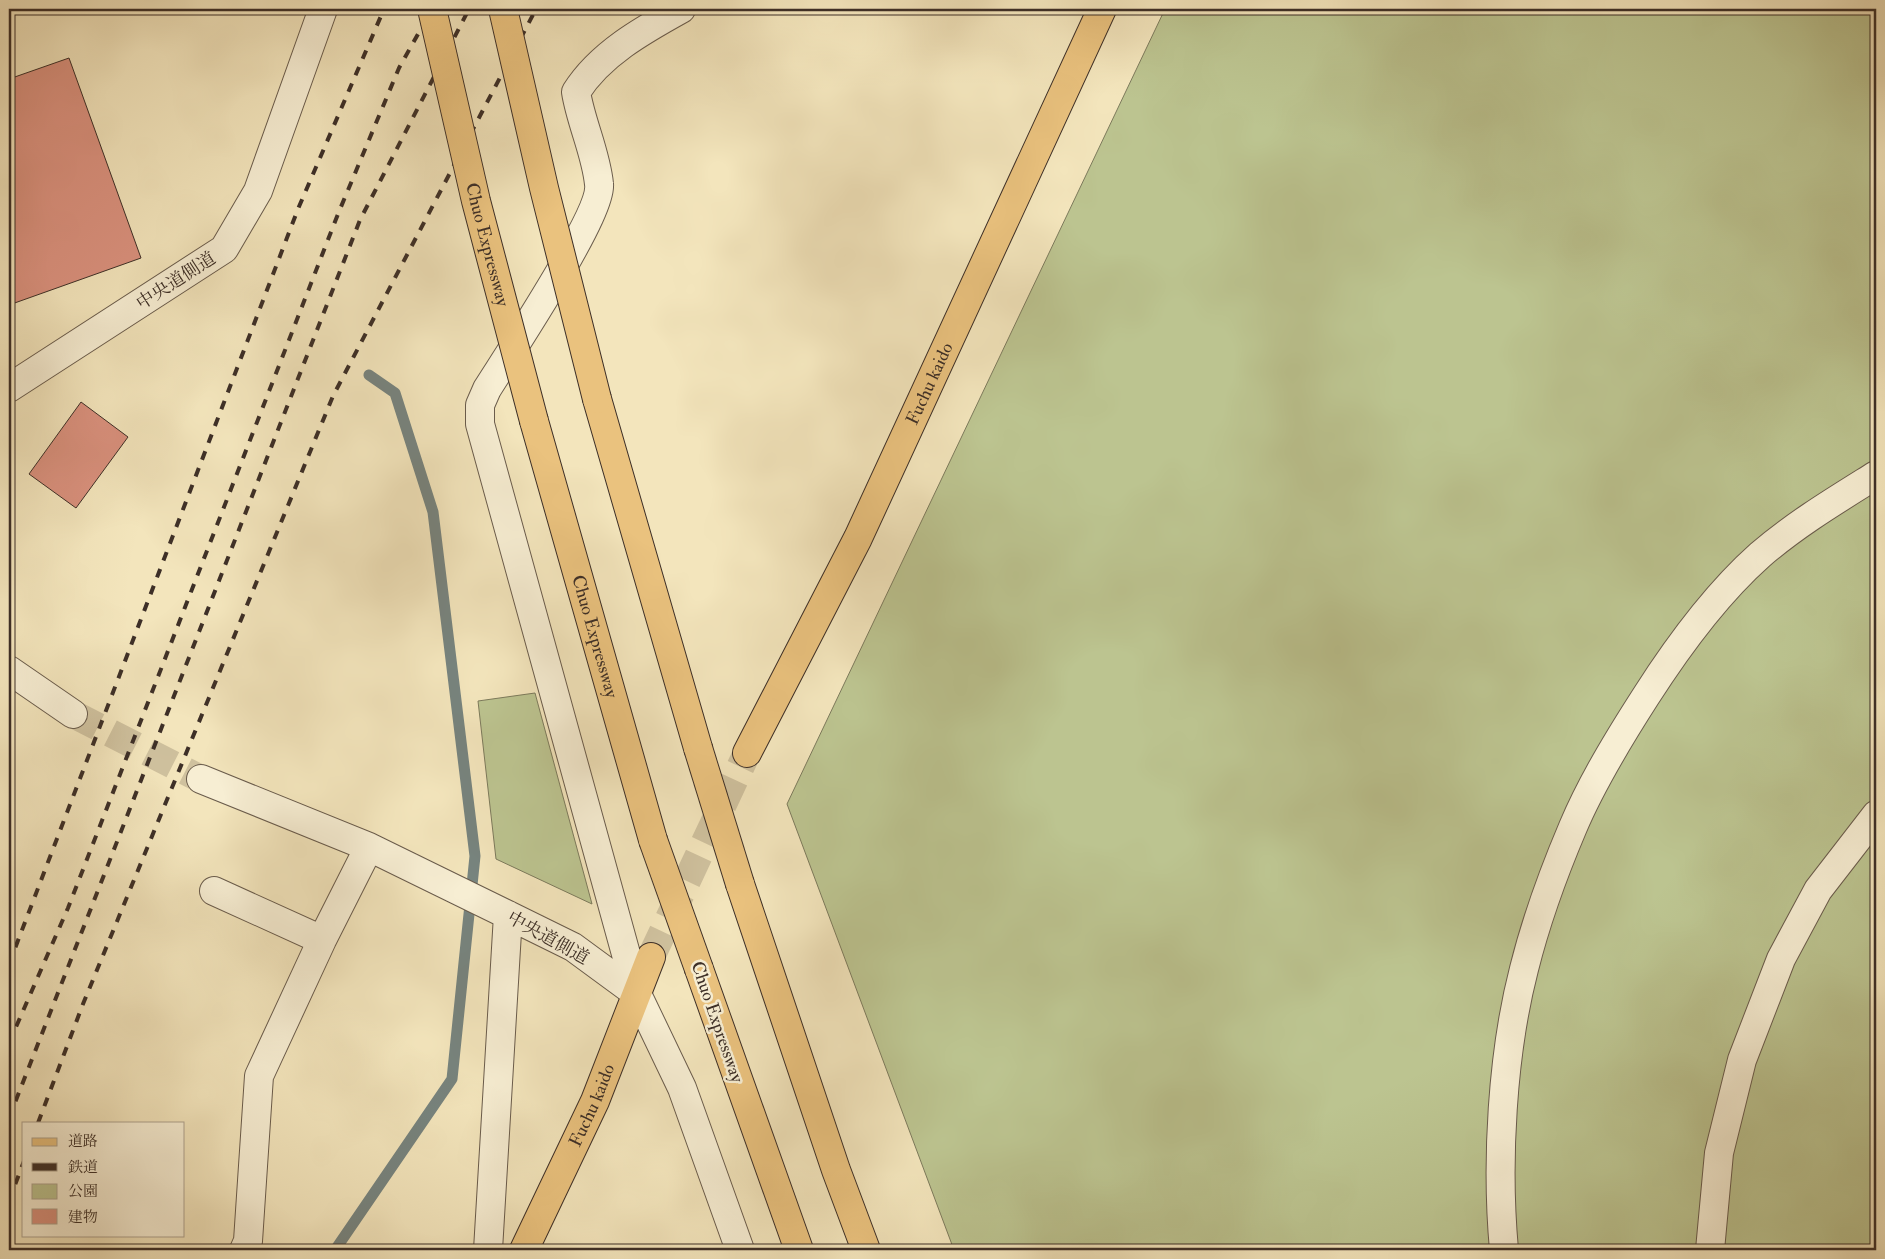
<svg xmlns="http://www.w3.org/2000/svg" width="1885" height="1259" font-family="'IM FELL Double Pica','Noto Serif JP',serif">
<rect width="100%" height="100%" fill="#f3e5bc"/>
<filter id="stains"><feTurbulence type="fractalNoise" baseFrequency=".004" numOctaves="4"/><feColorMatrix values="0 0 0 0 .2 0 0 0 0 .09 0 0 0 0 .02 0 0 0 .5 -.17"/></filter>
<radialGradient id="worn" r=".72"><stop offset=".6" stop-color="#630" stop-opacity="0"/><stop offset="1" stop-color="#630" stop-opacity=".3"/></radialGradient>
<path fill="#bcc490" stroke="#7c7a5c" d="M1165 9H1876V1250H954L787 804Z
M535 693 592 904 496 859 478 701Z"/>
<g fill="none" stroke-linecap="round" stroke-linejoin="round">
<path stroke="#77847f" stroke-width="11" d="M335 1250 452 1079 475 856 433 512 395 393 369 375"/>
</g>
<path fill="#da917e" stroke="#3d2f27" d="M69 58 141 258 9 305V79Z
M81 402 128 437 76 508 29 474Z"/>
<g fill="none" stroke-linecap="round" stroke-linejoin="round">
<path stroke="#cfc19e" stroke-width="28" stroke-dasharray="28 14" stroke-linecap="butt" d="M73 714 201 779"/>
<path stroke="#cfc19e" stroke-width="28" stroke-dasharray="28 14" stroke-linecap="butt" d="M651 957 747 753"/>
<g stroke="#6a5c4c" stroke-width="30">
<path id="minor" d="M9 388 224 249 258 191 323 9
M9 670 73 714
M201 779 369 847 508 915 573 947 637 994 682 1088 740 1250
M214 891 322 940
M637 994 480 424V405L487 389C507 357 603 213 599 184 596 153 581 123 576 92 600 54 643 30 681 9
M244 1250 248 1241 259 1076 322 940 369 847
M488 1250 508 915
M1504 1250C1496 1163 1502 1054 1524 969 1536 921 1553 874 1573 827 1592 782 1619 738 1646 696 1678 646 1715 595 1760 555 1796 524 1836 500 1876 475
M1710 1250 1719 1153 1742 1060 1781 959 1818 890 1876 815"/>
</g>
<g stroke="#3d2f27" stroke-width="30">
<g id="major">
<path id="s1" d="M747 753 858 538 1102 9"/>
<path id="s2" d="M524 1250 595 1101 651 957"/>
</g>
</g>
<g stroke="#3d2f27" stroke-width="30">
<g id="highway">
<path d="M597 399 698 748"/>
<path id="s3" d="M534 421 653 840"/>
<path d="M740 884 836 1170 866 1250"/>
<path d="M699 969 799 1250"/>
</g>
</g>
<use href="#minor" stroke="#f7eed3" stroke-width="28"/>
<use href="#major" stroke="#eac27e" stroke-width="28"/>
<use href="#highway" stroke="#eac27e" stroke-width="28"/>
<path stroke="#3d2f27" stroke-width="4" stroke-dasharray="9 9" stroke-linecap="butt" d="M9 964 298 209 384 9
M9 1043 68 908 338 214 399 68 432 9
M9 1118 360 220 469 9
M38 1123 83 1004 333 396 536 9
M9 1201 24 1161"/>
<g stroke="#3d2f27" stroke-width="30" stroke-linecap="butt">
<g id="highway-bridge">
<path id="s4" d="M432 9 476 201 534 421"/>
<path d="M503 9 544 188 597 399"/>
<path d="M698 748 740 884"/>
<path d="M653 840 699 969"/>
</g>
</g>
<use href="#highway-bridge" stroke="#eac27e" stroke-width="28"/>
</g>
<g text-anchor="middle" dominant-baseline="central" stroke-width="5" stroke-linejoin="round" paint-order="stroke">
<g font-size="18" fill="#3d2f27" stroke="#f7eed3">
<text stroke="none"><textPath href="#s4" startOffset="242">Chuo Expressway</textPath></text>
<text transform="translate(176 281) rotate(-33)">中央道側道</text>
<text stroke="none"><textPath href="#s1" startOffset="412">Fuchu kaido</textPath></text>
<text stroke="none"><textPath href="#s3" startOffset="224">Chuo Expressway</textPath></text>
<text transform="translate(548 938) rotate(29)">中央道側道</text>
<text transform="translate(717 1022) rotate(71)">Chuo Expressway</text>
<text stroke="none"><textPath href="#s2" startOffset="160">Fuchu kaido</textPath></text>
</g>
</g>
<rect width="1885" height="1259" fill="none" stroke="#f3e5bc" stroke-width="30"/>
<rect x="10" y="10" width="1865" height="1239" fill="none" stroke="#3d2f27" stroke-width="2.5"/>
<rect x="15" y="15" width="1855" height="1229" fill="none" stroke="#3d2f27"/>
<rect x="22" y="1122" width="162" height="115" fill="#f7eed3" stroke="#ada28e"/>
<rect x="32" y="1138" width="25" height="8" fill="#eac27e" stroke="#ada28e"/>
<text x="68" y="1146" font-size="15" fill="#3d2f27">道路</text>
<rect x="32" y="1163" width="25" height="8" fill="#3d2f27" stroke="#ada28e"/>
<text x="68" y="1172" font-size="15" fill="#3d2f27">鉄道</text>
<rect x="32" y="1184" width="25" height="15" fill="#bcc490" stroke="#ada28e"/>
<text x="68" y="1196" font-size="15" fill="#3d2f27">公園</text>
<rect x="32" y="1209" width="25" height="15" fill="#da917e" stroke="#ada28e"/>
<text x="68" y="1222" font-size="15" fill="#3d2f27">建物</text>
<rect width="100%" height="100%" filter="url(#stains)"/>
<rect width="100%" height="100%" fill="url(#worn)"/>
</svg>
